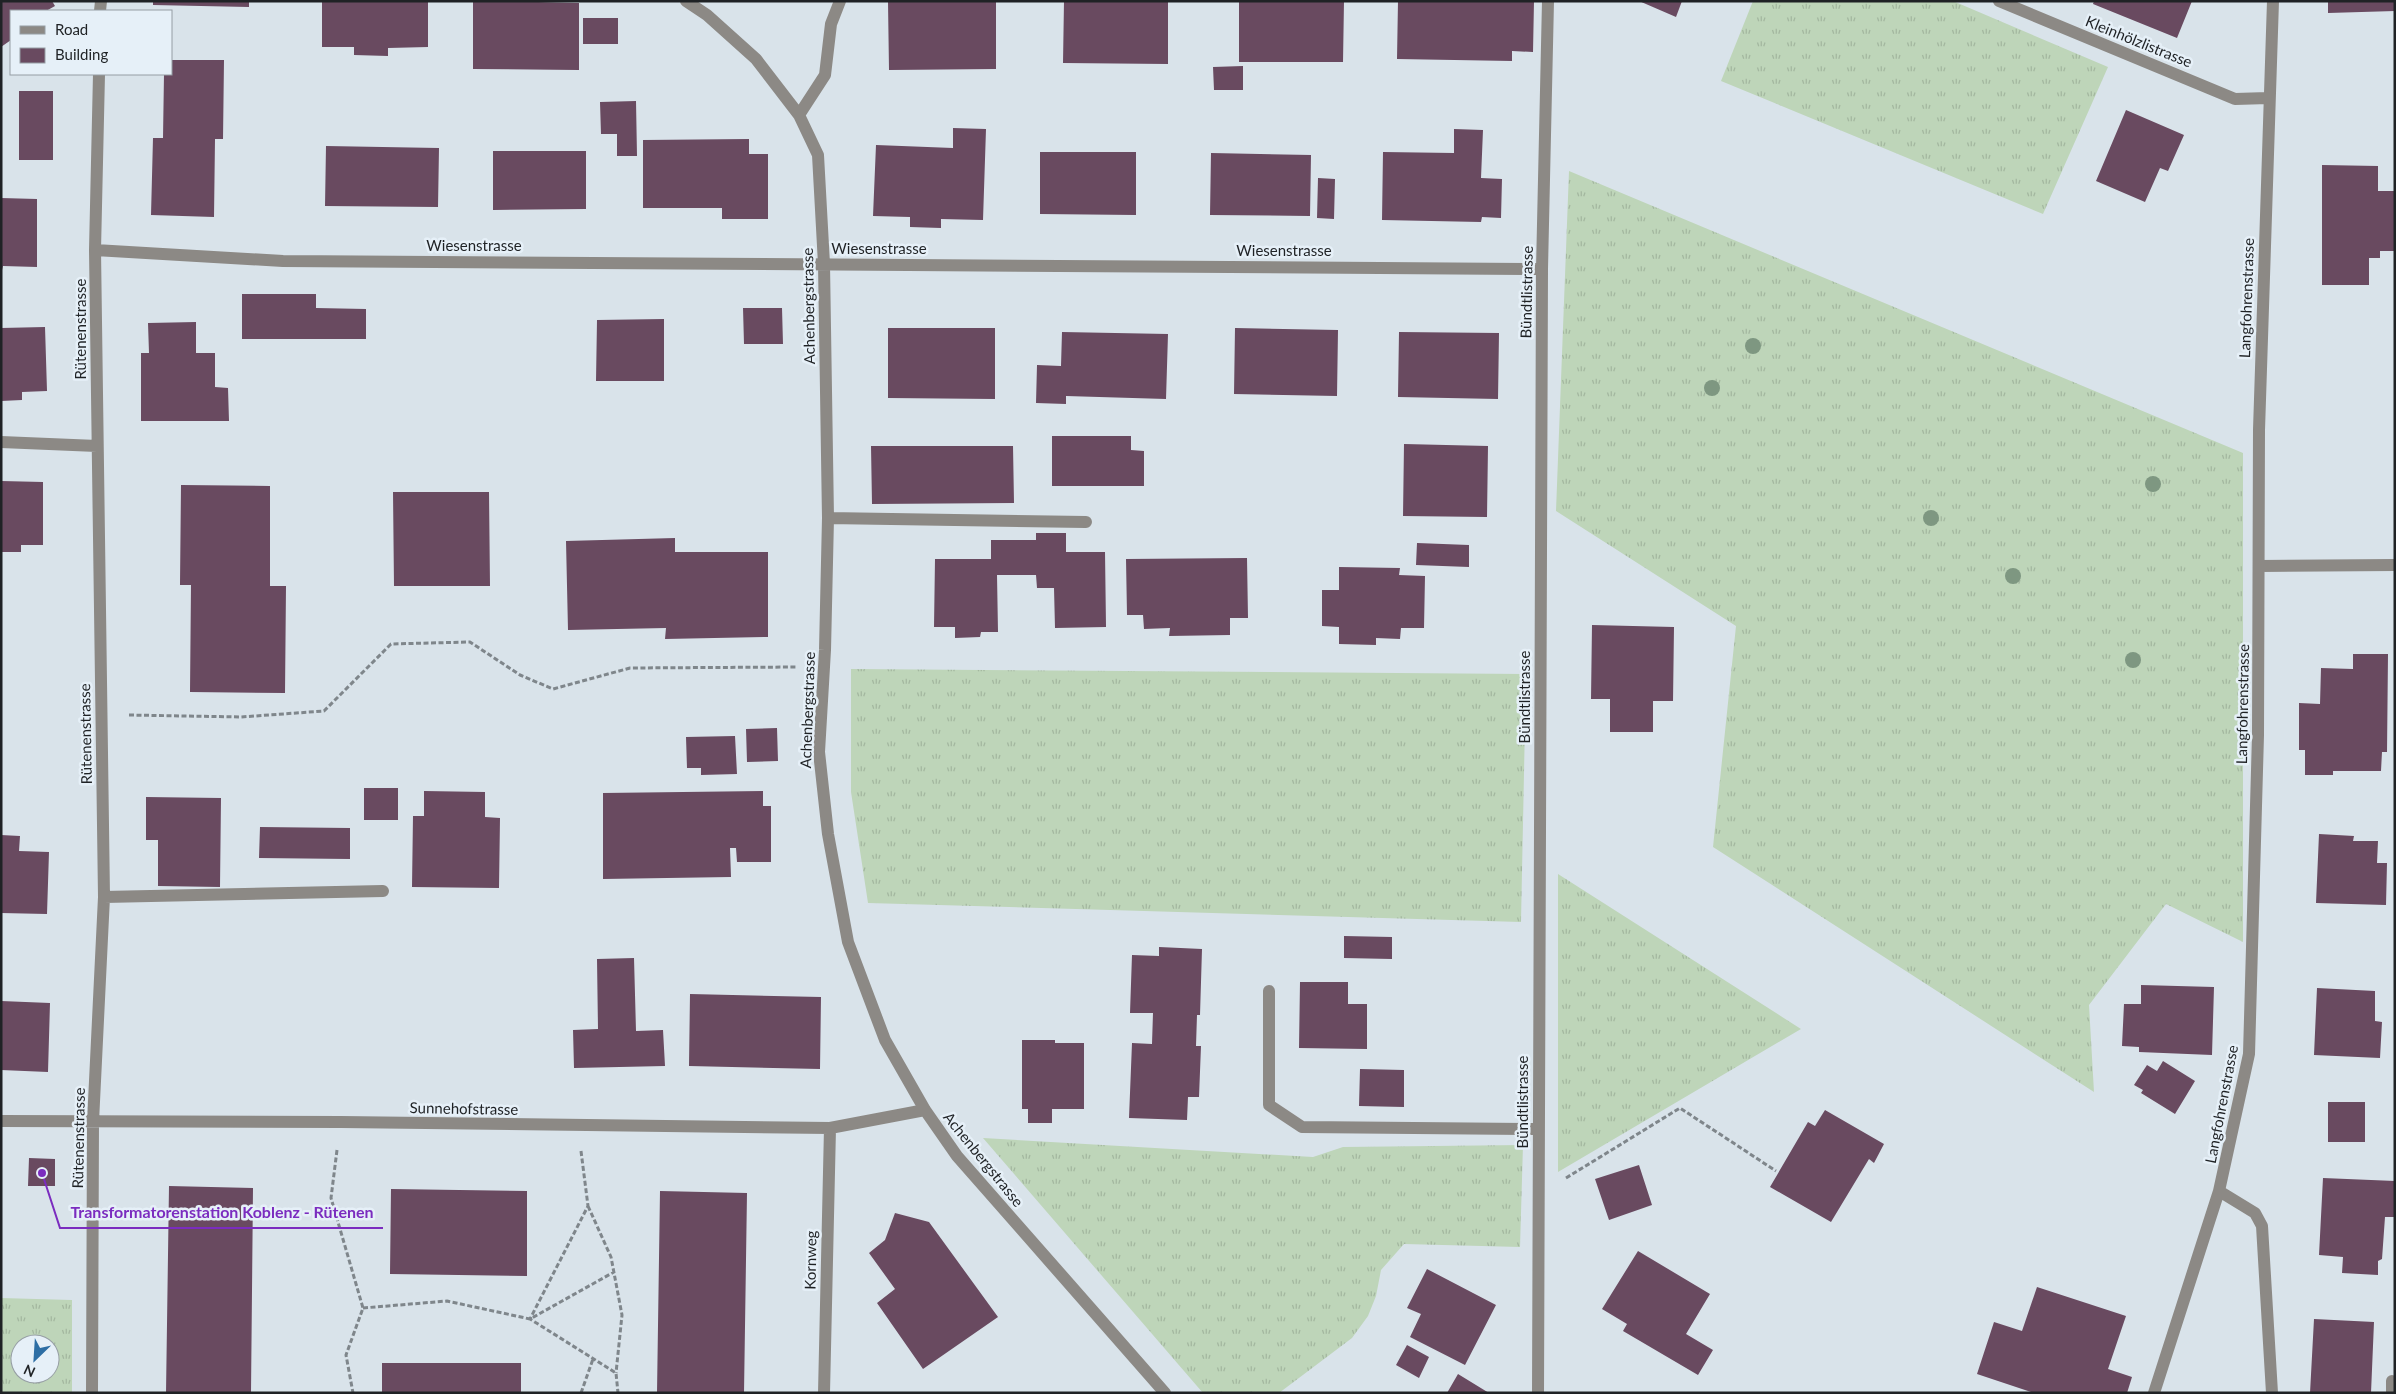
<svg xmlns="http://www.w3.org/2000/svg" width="2396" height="1394" font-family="Lato,sans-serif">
<defs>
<pattern id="grass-tufts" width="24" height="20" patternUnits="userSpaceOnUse" patternTransform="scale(1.25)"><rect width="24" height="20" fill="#bed5b9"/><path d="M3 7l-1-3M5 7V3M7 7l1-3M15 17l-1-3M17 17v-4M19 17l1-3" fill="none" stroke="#a3b79f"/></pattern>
</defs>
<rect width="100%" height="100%" fill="#d9e3ea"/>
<path fill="url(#grass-tufts)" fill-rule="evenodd" d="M1753 1H1953L2108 67 2043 214 1721 81Z
M1569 171 2243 453V942L2166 904 2089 1005 2094 1092 1713 847 1736 626 1556 511Z
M851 669 1526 674 1521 922 868 903 851 792Z
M1558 874 1801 1029 1558 1172Z
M983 1138 1313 1157 1343 1147 1523 1145 1520 1247 1404 1244 1381 1270 1376 1296 1368 1316 1352 1338 1279 1393H1203Z
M1 1298 72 1300V1393H1ZM20 1344H50V1374H20Z"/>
<path fill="#694a60" d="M1 1H52L55 6 46 11H11V40L1 47Z
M153 1H249V7L153 5Z
M322 1H428V47L388 48V56L354 55V47H322Z
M499 1 579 3V70L473 69V2Z
M1064 1H1168V64L1063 63Z
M1239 1H1344L1343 62H1239Z
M1398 1H1534L1533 52 1512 51V61L1397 59Z
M1639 1H1682L1676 17Z
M2094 1H2192L2177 38 2093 4Z
M2328 1H2395V11L2328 13Z
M888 2H996V69L889 70Z
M583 18H618V44H583Z
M171 60H224L223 139H215L214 217 151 215 153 138H163L164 74H171Z
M1243 66V90H1214L1213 67Z
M19 91H53V160H19Z
M636 101 637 156H617V134H601L600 102Z
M2126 110 2184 135 2168 171 2160 168 2145 202 2096 181Z
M953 128 986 129 983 220 941 219V228L910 227V217L873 216 876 145 953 148Z
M1454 129 1483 130 1481 178 1502 179 1501 218 1482 217 1481 222 1382 220 1383 152 1454 153Z
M749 139V154H768V219H722V208H643V140Z
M326 146 439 148 438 207 325 206Z
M493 151H586V209L493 210Z
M1040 152H1136V215L1040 214Z
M1211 153 1311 155 1310 216 1210 215Z
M2322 165 2378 166V191H2395V251H2380V258H2369V285H2322Z
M1318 178 1335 179 1334 219 1317 218Z
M1 198 37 199V267L3 266 1 274Z
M242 294H316V308L366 309V339H242Z
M743 308H782L783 344H744Z
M664 319V381H596L597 320Z
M196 322V353H215V387L228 388 229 421H141V353H149L148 323Z
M45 327 47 391 22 392V400L1 401V328Z
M888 328H995V399L888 398Z
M1235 328 1338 330 1337 396 1234 394Z
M1062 332 1168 334 1166 399 1066 396V404L1036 403 1037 365 1061 366Z
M1399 332 1499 333 1498 399 1398 397Z
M1052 436H1131V450L1144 451V486H1052Z
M1404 444 1488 446 1487 517 1403 516Z
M871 446H1013L1014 503 872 504Z
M1 481 43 482V545H21V552H1Z
M181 485 270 486V586H286L285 693 190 692 191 585H180Z
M393 492H489L490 586H394Z
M1036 533H1066V552H1105L1106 627 1055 628 1054 588H1037L1036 575H997L998 632H981L980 637 955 638V627H934L935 559H991V540H1036Z
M675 538V552H768V637L665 639 666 628 568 630 566 541Z
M1417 543 1469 545V567L1416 565Z
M1247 558 1248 618H1230V635L1169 636 1170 628 1144 629 1143 615H1127L1126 559Z
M1339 567 1400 568 1399 575 1425 576 1424 628H1401L1400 639 1376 638V645L1339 644V627L1322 626V590H1339Z
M1592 625 1674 627 1673 701H1653V732H1610V699H1591Z
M2353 654H2388L2387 752H2382L2381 771H2333V775H2305V750H2299V703L2320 704 2321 668 2353 669Z
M777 728 778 761 747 762 746 729Z
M735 736 737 774 701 775V768H687L686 737Z
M364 788H398V820H364Z
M424 791 485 792V817L500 818 499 888 412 887 413 816H424Z
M763 791V806H771V862H737L736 848H730L731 877 603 879V793Z
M146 797 221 798 220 887 158 886V840H146Z
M260 827 350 828V859L259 858Z
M2319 834 2354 836 2353 841H2378L2377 863H2387L2386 905 2316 903Z
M1 835 20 836 19 851 49 852 47 914 1 913Z
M1344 936 1392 937V959L1344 958Z
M1159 947 1202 949 1200 1015H1197L1196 1046H1201L1199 1097H1188L1187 1120 1129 1118 1132 1043 1152 1044 1153 1013H1130L1132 955 1159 956Z
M634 958 636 1031 663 1030 665 1066 574 1068 573 1030 598 1029 597 959Z
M1300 982H1348V1004H1367V1049L1299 1048Z
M2141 985 2214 987 2212 1055 2139 1052V1047L2122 1046 2124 1004H2141Z
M2317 988 2375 991V1021L2382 1022 2380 1058 2314 1055Z
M690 994 821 997 820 1069 689 1066Z
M1 1001 50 1003 48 1072 1 1070Z
M1022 1040H1055V1043H1084V1109H1052V1123H1028V1109H1022Z
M2163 1061 2195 1081 2175 1114 2141 1093 2143 1090 2134 1085 2147 1065 2157 1071Z
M1360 1069 1404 1070V1107L1359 1106Z
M2328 1102H2365V1142H2328Z
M1825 1110 1884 1144 1874 1163 1869 1159 1831 1222 1770 1187 1808 1122 1815 1126Z
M29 1158 55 1159V1186H28Z
M1639 1165 1652 1205 1609 1220 1595 1179Z
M2323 1178 2395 1181V1217H2385L2382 1259 2378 1261V1275L2342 1273 2343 1257 2319 1255Z
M169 1186 253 1188 251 1393H166Z
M391 1189 527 1191V1276L390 1274Z
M660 1191 747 1193 744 1393H657Z
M895 1213 929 1222 998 1317 923 1369 877 1303 895 1289 869 1253 885 1240Z
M1638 1251 1710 1294 1686 1334 1713 1350 1698 1375 1623 1331 1627 1324 1602 1309Z
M1427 1269 1496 1305 1465 1365 1410 1337 1421 1314 1407 1308Z
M2037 1287 2126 1316 2108 1369 2132 1377 2127 1393H2034L1977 1374 1994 1322 2022 1331Z
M2314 1319 2374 1322 2371 1393H2310Z
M1407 1345 1429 1357 1419 1378 1396 1365Z
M382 1363H521V1393H382Z
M1458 1374 1489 1393H1447Z"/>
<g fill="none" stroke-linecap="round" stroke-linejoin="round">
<path stroke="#7f868b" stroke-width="3" stroke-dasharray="5 2.5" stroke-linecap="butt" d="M129 715 241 717 324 711 391 644 470 642 520 675 553 689 630 668 797 667
M337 1150 331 1198 363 1308 346 1355 353 1393
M581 1151 588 1206 530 1319 616 1373 618 1393
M1566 1178 1680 1108 1776 1171
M588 1206 611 1257 622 1315 616 1373
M363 1308 447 1301 530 1319 614 1272
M581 1393 593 1359"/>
<path stroke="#8c8985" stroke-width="12" d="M686 1 707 15 756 59 799 115 818 155 824 264 828 518 825 650 819 752 828 834 848 942 885 1040 925 1110 957 1156 1165 1393
M1999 1 2235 99 2268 98
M100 11 101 1
M799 115 825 75 831 24 840 1
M95 250 283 261 1542 269
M1 442 97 446
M828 518 1086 522
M2260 566 2395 565
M104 897 383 891
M1269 991V1105L1302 1127 1538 1129
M1 1121 341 1122 830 1128 925 1110
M2219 1191 2255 1213 2262 1226 2272 1393
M92 1393 93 1122 104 897 95 250 99 74
M824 1393 830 1128
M1538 1393 1542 269 1548 1
M2154 1393 2219 1191 2249 1054 2258 735 2259 430 2273 1
M2392 1393V1381"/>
</g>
<g fill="#7e9781">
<circle cx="1753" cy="346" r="8"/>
<circle cx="1712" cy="388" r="8"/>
<circle cx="2153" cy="484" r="8"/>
<circle cx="1931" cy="518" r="8"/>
<circle cx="2013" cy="576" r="8"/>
<circle cx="2133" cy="660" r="8"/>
</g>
<g text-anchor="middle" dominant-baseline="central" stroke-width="5" stroke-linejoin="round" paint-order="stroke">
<g font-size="15" fill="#1f2225" stroke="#e6f0f8">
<text transform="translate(2139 41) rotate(22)">Kleinhölzlistrasse</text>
<text x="474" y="245">Wiesenstrasse</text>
<text x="879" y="248">Wiesenstrasse</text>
<text x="1284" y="250">Wiesenstrasse</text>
<text transform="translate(1526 292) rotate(-89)">Bündtlistrasse</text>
<text transform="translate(2246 298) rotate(-88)">Langfohrenstrasse</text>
<text transform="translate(808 306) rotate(-91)">Achenbergstrasse</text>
<text transform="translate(80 329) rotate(-90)">Rütenenstrasse</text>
<text transform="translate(1524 697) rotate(-90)">Bündtlistrasse</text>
<text transform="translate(2242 704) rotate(-89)">Langfohrenstrasse</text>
<text transform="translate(807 710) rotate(-88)">Achenbergstrasse</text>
<text transform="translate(85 734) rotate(-91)">Rütenenstrasse</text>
<text transform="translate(1522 1102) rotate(-90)">Bündtlistrasse</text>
<text transform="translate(2221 1104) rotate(-79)">Langfohrenstrasse</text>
<text transform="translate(464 1108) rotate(1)">Sunnehofstrasse</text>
<text transform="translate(78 1138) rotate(-89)">Rütenenstrasse</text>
<text transform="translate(984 1159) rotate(51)">Achenbergstrasse</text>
<text transform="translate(810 1260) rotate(-89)">Kornweg</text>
</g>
</g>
<path fill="none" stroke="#7b2cbf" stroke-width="2" d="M42 1173L60 1228H383"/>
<circle fill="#7b2cbf" stroke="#e6f0f8" stroke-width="2" cx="42" cy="1173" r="5"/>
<g font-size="16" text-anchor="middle" font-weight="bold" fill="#7b2cbf" stroke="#e6f0f8" stroke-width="5" stroke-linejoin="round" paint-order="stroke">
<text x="222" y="1218">Transformatorenstation Koblenz - Rütenen</text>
</g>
<rect width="2396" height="1394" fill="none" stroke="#1f2225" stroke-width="5"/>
<rect x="10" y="10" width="162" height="65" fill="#e6f0f8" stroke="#969ea4"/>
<rect x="20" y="26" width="25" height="8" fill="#8c8985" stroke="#969ea4"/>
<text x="55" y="35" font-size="15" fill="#1f2225">Road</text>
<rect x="20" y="48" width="25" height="15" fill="#694a60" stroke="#969ea4"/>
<text x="55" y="60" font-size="15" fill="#1f2225">Building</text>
<g transform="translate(35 1359) rotate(205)"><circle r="24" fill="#e6f0f8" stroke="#969ea4"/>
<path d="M0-4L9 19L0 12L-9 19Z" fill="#2d6ea4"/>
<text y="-8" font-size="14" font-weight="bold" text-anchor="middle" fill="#1f2225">N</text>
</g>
</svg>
